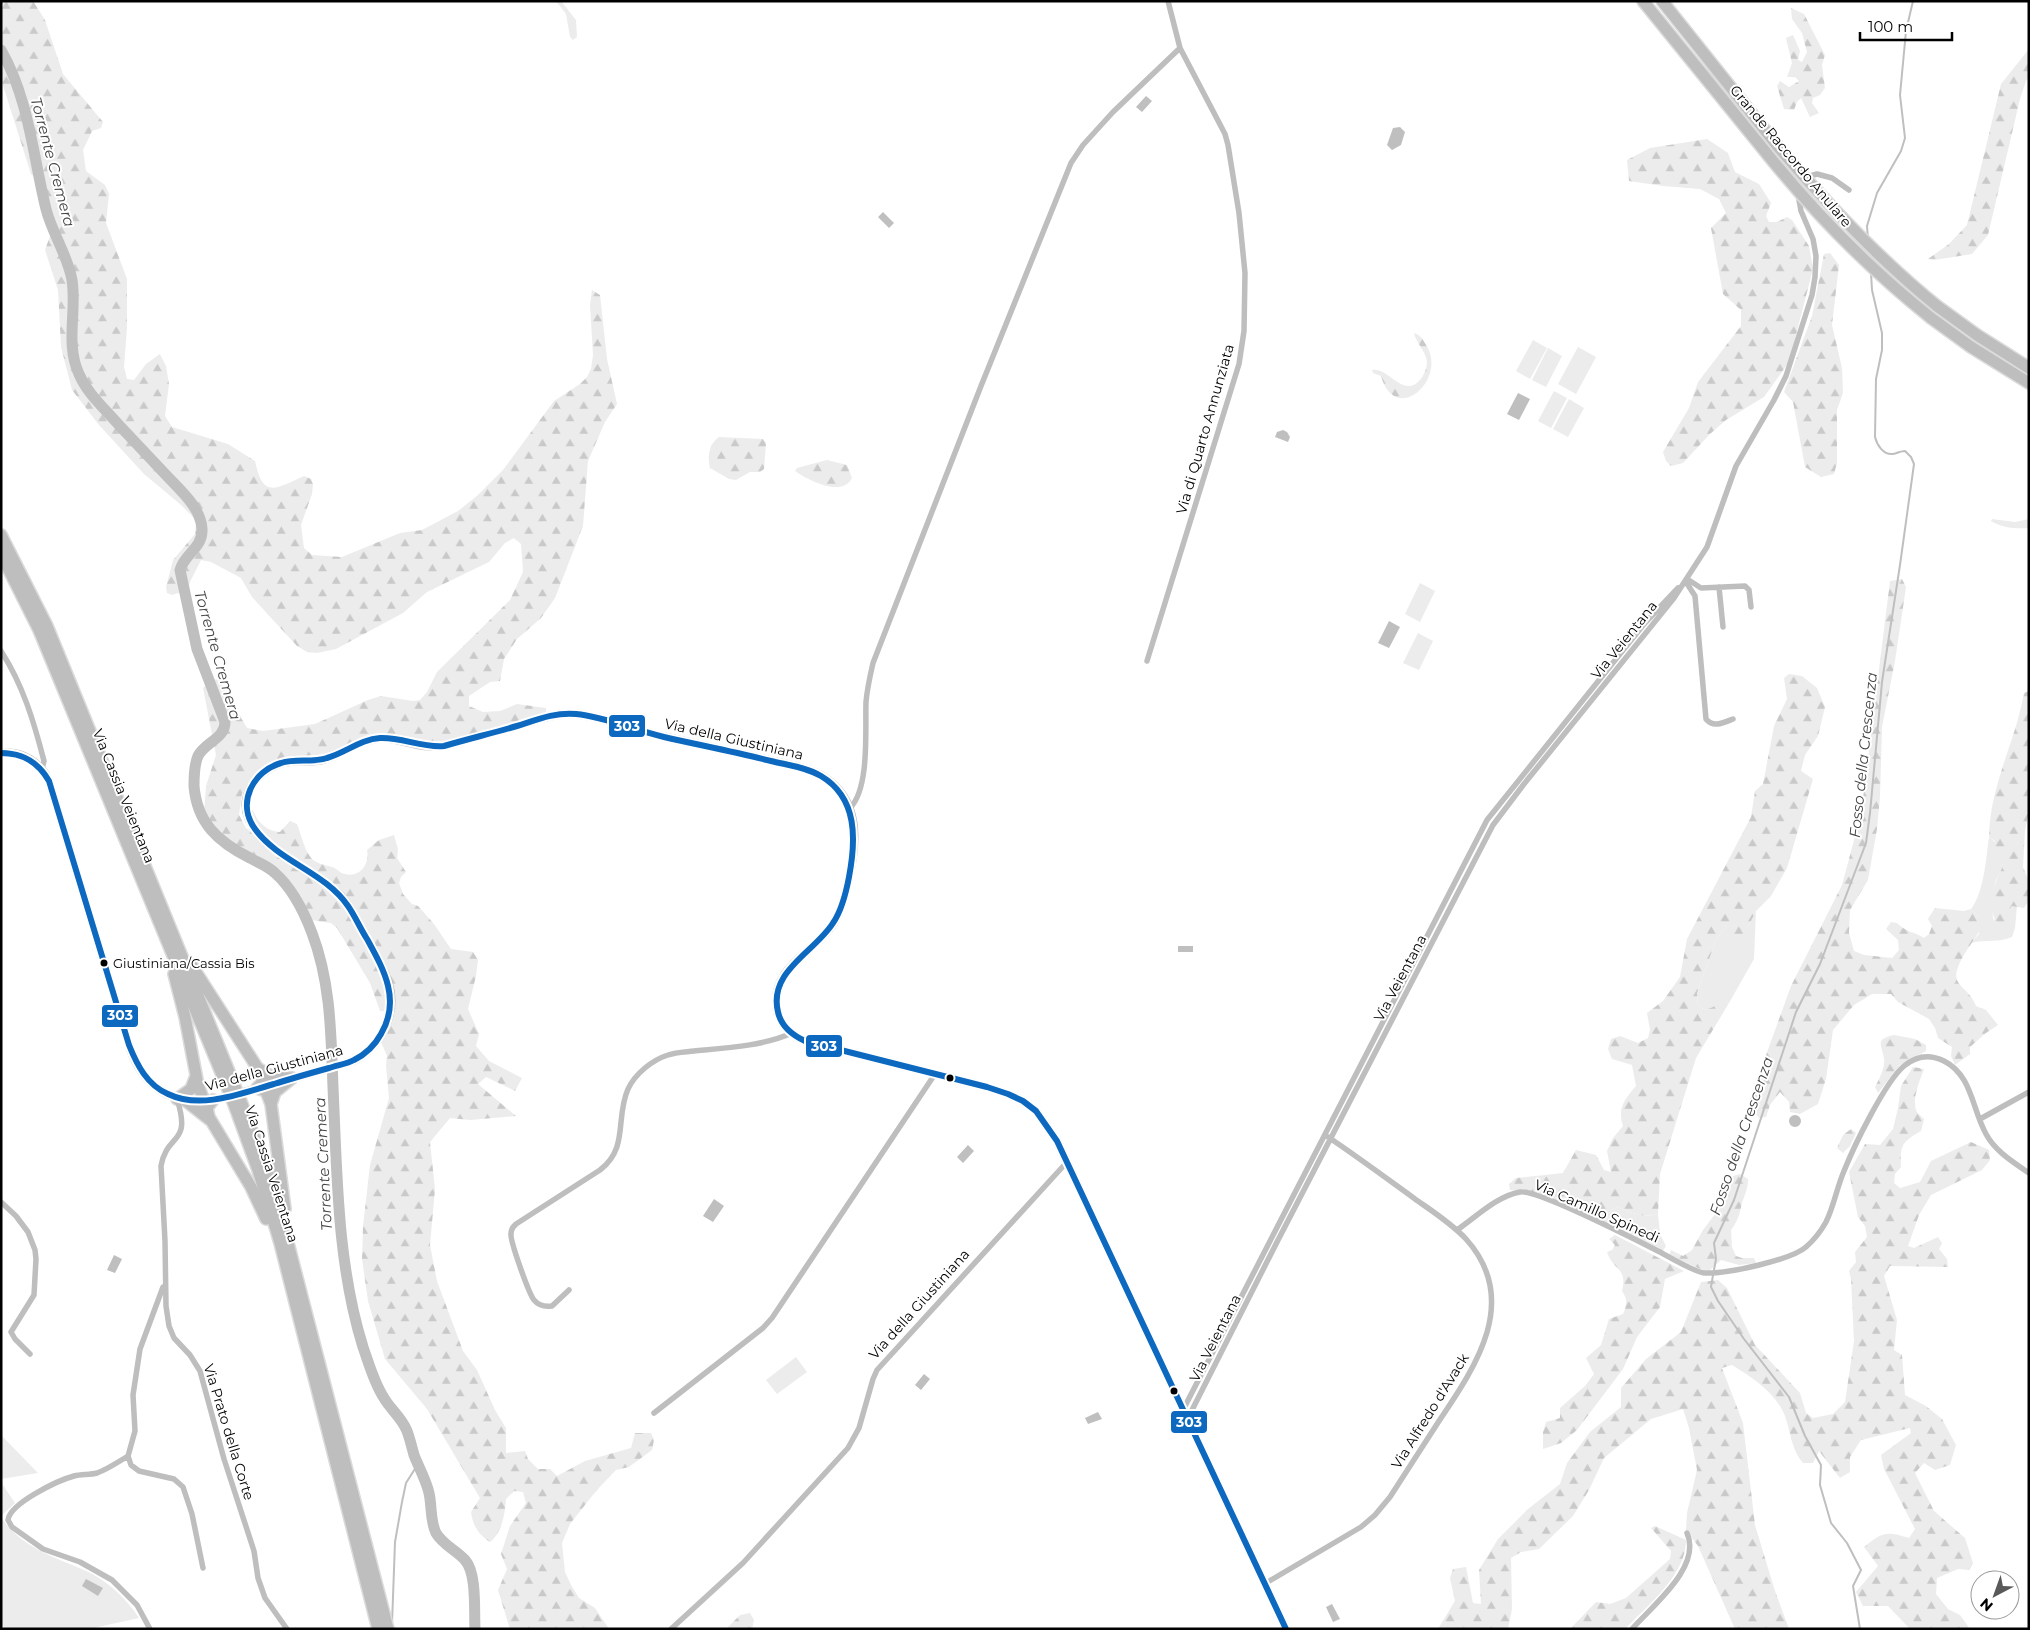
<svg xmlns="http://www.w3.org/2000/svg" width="2030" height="1630" font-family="Montserrat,sans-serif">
<defs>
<pattern id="forest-firs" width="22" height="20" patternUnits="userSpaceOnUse" patternTransform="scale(1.25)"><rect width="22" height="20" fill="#ececec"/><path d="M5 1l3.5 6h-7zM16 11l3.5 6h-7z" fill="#c9c9c9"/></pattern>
</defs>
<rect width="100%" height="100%" fill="#fff"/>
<path fill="#ececec" d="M556 1H561L576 20 577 37 573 40 570 37 566 14Z
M1533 340 1547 348 1530 379 1516 371Z
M1578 347 1596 357 1576 394 1558 384Z
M1548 348 1562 356 1546 387 1532 380Z
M1554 391 1567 398 1551 428 1538 421Z
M1569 399 1584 408 1568 437 1553 429Z
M1992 519 2015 522 2029 519V528C2015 529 2003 528 1991 521Z
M1420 583 1435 591 1420 622 1405 614Z
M1418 633 1433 641 1419 670 1403 663Z
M1989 837C1999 843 2005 857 2002 869 2000 874 1996 878 1995 883 1992 896 1992 907 1993 919L2009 926V910L2012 906H2017L2015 928 2012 937C1999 943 1985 939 1971 943L1979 934 1978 916 1971 909C1984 892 1986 859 1989 837Z
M1756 911 1754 959 1729 1003 1721 999 1713 1007 1705 1010 1698 1005 1697 993 1716 940 1727 925H1732L1745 933Z
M1617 1207C1630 1212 1644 1219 1658 1214L1660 1234 1666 1246 1663 1251 1594 1218Z
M796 1357 807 1372 777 1394 766 1380Z
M1 1435 38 1473 1 1479Z
M1 1482 15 1503 1 1516Z
M1 1517C22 1548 52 1556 84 1570 107 1580 126 1598 139 1618L89 1629H6L1 1624Z"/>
<path fill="url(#forest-firs)" d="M1 1H33L45 20 63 74 103 122 101 128 92 131 83 150 86 171 105 185 109 194 106 223 127 279V328L124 367 127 379 134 380 146 364 160 354 166 366 169 384 165 416 172 427 228 444 255 461C263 499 275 489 304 476L311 479 313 484 312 494 301 525 304 548 312 555 342 557 400 533 422 530 458 511 478 495 503 470 554 401 580 384 587 377 591 369 593 355 590 305 592 290 600 295 607 359 617 404 605 422 588 461 583 526 555 598 541 618 517 639 504 659 500 681 490 682 469 696V706L483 712 500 711 517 704 546 708V713L437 744 416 743 389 734 325 754 276 760 264 766 252 778 242 794 239 815 246 828 331 894 344 907 375 961 386 986 387 1007 384 1011H380L370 983 337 928 331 923 311 920 305 915 293 892 276 870 268 863 259 860 252 861 244 858 226 844 208 820 204 812 206 786 216 755 203 688 212 679 219 680 247 728 263 731 315 724 368 700 381 696 413 701 420 700 427 692 437 672 510 600 523 572 521 544 514 538 505 543 489 562 427 592 403 613 336 649 317 653 307 652 297 646 252 597 241 578 211 562 201 560 190 582 188 590 172 595 167 593 166 587 173 560 195 534 196 524 193 517 180 504 144 474 99 425 72 390 61 347 58 290 45 250 51 233 39 181 31 174 1 79Z
M1791 8 1804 14 1825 55 1822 65 1825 88 1820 95 1813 98 1812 103 1819 113 1810 117 1801 98 1797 102 1794 110 1784 109 1777 86 1780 81 1789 87 1799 81 1795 77H1787L1792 63 1786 38 1793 35 1800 51 1798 60 1802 62 1807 52 1802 33 1792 19Z
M2029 49V77L2026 81 2020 99 1988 235 1972 254 1934 260 1928 259 1949 244 1967 225 2001 84Z
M1707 139 1728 153 1735 172 1759 184 1771 203 1766 216 1769 222H1777L1787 217 1792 220 1809 246 1813 269 1789 362 1764 397 1726 420 1710 434 1683 463 1671 466 1666 461 1663 452 1689 408 1698 382 1741 326V310L1723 294 1711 228 1726 213 1719 199 1700 189 1663 186 1629 181 1627 160 1650 148Z
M1830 253 1839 265 1832 325 1842 368 1843 393 1837 410V463L1834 474 1821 477 1805 467 1793 402 1784 392 1812 316 1824 254Z
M1414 333C1420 335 1422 338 1425 343 1450 379 1395 427 1381 376L1373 373 1372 370C1389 367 1403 399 1420 380 1424 375 1427 368 1427 362 1426 351 1416 343 1414 333Z
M719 437 763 439 766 443 764 469 760 472H750L736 480 729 479 710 468C707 457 709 444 719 437Z
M827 460 847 465 852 478C842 498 808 480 795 471L797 468Z
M1902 579 1906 587 1895 661 1882 727 1880 797 1877 829 1868 880 1850 910 1849 933 1854 951 1864 955 1892 958 1899 950 1898 940 1886 929 1891 922 1897 923C1907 933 1913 931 1924 938L1929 934 1932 926 1928 919 1935 908 1964 911 1971 909 1978 916 1982 926C1976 940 1952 965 1957 980 1960 988 1971 992 1976 1006L1986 1010 1998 1025 1986 1033 1970 1047V1054L1955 1065 1951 1056 1952 1047 1938 1038 1935 1028 1929 1019 1898 1002 1891 994H1872L1854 1005 1833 1030 1826 1079 1818 1104 1800 1114 1790 1112 1789 1102 1780 1092 1770 1105 1766 1117 1759 1118 1750 1108 1757 1080 1791 986 1842 885 1861 814 1890 581Z
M1789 674 1802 676 1817 688 1825 707 1818 736 1805 755 1801 771 1813 779 1787 868 1771 896 1756 911 1745 933 1737 941 1731 938 1732 925H1727L1716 940 1697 993 1698 1005 1705 1010 1713 1007 1721 998 1729 1003 1696 1058 1660 1174 1658 1214C1644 1219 1630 1212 1617 1207L1594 1218 1530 1191 1510 1190 1509 1184 1516 1178 1563 1173 1576 1150 1596 1155 1604 1170 1611 1172 1607 1151 1613 1138 1623 1126C1617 1108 1625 1099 1636 1086L1632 1065 1612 1059 1608 1049 1611 1039 1620 1036 1638 1043 1648 1038 1650 1030 1647 1013 1663 1001 1680 977 1687 939 1751 817 1755 791 1763 784 1774 726 1787 699 1784 678Z
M2029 691V812L2025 830 2023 867 2028 879V902L2024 908 2012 906 2009 910V926L2005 929C1987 920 1990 895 1997 879 1998 875 2001 872 2002 868 2003 865 2002 860 2002 856L1995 852V841L1989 837C1990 784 2015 744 2024 693Z
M250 810H253C257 822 267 831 280 832L290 821 297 824C301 834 305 853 313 860 318 864 326 865 332 867 337 868 339 873 345 874 360 878 370 864 367 850L379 840 394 835 398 849 397 858 406 872 401 877 399 883 403 894 412 904 418 906 434 924 451 949 473 952 478 960 476 976 468 1009 479 1034 476 1046 489 1061 522 1078 515 1091 486 1077 478 1084 516 1116 470 1120 450 1118 430 1142 435 1189 430 1245 437 1281 463 1351 477 1370 495 1410 506 1428V1453L525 1451 528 1459 538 1469H550L557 1476 585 1461 631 1448 635 1433H651L654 1440 652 1450 629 1467 616 1470 596 1491 570 1524 562 1543 565 1572 571 1585 579 1598 595 1608 609 1629H510L498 1590 507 1569 501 1554 510 1526 526 1503 523 1492 514 1491 506 1499C505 1514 502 1533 490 1542 478 1534 473 1526 471 1512L480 1498 427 1409 385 1359 368 1301 362 1259 363 1226 370 1165 389 1098 386 1066 387 1056 381 1042 391 1022 394 1003 353 910 255 830Z
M1894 1035 1915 1039 1926 1045V1051L1900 1065 1878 1093 1875 1087C1879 1079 1885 1069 1884 1059 1882 1045 1874 1039 1894 1035Z
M1913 1067 1924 1069C1920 1080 1912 1098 1916 1110 1917 1113 1922 1117 1924 1119L1921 1131C1902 1142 1900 1145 1901 1167L1895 1174 1894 1183 1900 1188 1920 1182 1931 1161 1971 1142 1989 1150 1990 1160 1982 1170 1931 1195 1919 1215 1908 1246 1914 1248 1938 1237 1942 1243 1939 1249 1947 1259 1948 1267 1890 1266 1884 1276 1897 1320 1894 1350 1902 1355 1905 1395 1926 1406 1942 1419 1956 1445 1950 1465 1935 1470 1924 1463 1915 1473 1934 1511 1965 1538 1973 1563 1969 1570 1958 1569 1937 1578 1936 1594 1948 1609 1960 1615 1970 1629H1910L1888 1606H1863L1856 1592 1878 1566 1864 1547C1883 1532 1886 1531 1909 1538L1915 1529 1884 1469 1881 1455 1911 1433 1910 1428 1861 1440 1850 1457V1472L1840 1478 1819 1451 1813 1463H1803C1791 1449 1791 1433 1785 1416 1776 1393 1753 1378 1732 1365L1722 1368 1743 1423 1755 1525 1774 1588 1789 1629H1735L1698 1546 1686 1530 1687 1513 1697 1470 1689 1428 1683 1409 1651 1419 1604 1458 1589 1490 1573 1516 1539 1549 1521 1552 1511 1558 1512 1609 1508 1629H1438L1455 1601 1450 1578 1453 1569 1466 1567 1473 1603 1481 1604 1479 1570 1498 1539 1528 1509 1560 1484 1567 1463 1590 1432 1621 1407V1388L1646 1359 1681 1332 1701 1282 1718 1280 1727 1288 1755 1345 1800 1393 1806 1413 1813 1418 1833 1414 1845 1402 1854 1341 1851 1279 1849 1271 1856 1262 1855 1252 1867 1237 1865 1226 1858 1217 1849 1172 1865 1144 1880 1145 1893 1129 1898 1108 1901 1086Z
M1851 1129 1856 1133 1850 1146 1843 1153 1837 1148 1843 1135Z
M1740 1174 1748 1179C1748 1189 1745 1194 1742 1203 1739 1215 1739 1219 1731 1230L1732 1247 1736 1256 1742 1258H1754L1756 1263 1739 1265 1721 1260 1709 1271 1700 1269 1669 1255 1671 1250 1683 1256 1692 1250 1703 1230 1721 1206 1730 1177Z
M1615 1235 1684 1271 1665 1279 1660 1307 1637 1337 1623 1369 1577 1430 1561 1443 1543 1449V1432L1546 1422 1560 1418V1408L1585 1386 1594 1374 1586 1358 1601 1345 1609 1319 1623 1314C1627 1304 1628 1300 1622 1291 1628 1267 1613 1271 1607 1252L1612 1250 1615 1245 1609 1239Z
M1655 1526 1686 1540C1686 1575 1648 1605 1625 1629H1570L1596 1602 1610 1604 1626 1598 1670 1559 1671 1551 1651 1528Z
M750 1613 754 1620 752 1629H726L740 1615Z"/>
<path fill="#bfbfbf" d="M1146 96 1152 101 1142 112 1136 107Z
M1400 127 1405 132 1401 145 1392 150 1387 145 1393 128Z
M883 212 894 223 889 228 878 217Z
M1518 393 1530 399 1519 420 1507 414Z
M1283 430 1287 432 1290 437 1288 442 1275 437 1277 432Z
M1389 621 1400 627 1389 648 1378 643Z
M1178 946H1193V952H1178Z
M1789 1121a6 6 0 1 1 12 0a6 6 0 1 1-12 0Z
M968 1145 974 1151 963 1163 957 1157Z
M714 1199 724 1206 713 1222 703 1216Z
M114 1255 122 1259 115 1273 107 1270Z
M924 1374 930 1379 921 1390 915 1385Z
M1098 1412 1102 1419 1088 1424 1085 1418Z
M86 1579 103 1588 98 1596 82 1586Z
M1332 1604 1340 1619 1333 1622 1326 1607Z"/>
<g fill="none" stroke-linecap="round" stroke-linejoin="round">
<path stroke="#bfbfbf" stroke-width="2" d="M1868 239 1867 226 1877 193 1901 151 1905 138 1900 95 1906 31 1913 1
M1714 1270 1716 1259 1714 1243 1734 1200 1796 1012 1820 964 1866 843 1870 813 1882 682 1900 565 1914 464 1911 457 1905 451C1900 451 1898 453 1893 454 1883 455 1877 445 1875 437L1876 379 1882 350V333L1872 290 1871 273
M1713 1275 1711 1287 1718 1301 1744 1339 1789 1397 1805 1436 1821 1465 1820 1485 1831 1523 1847 1543 1861 1570 1853 1586 1860 1629
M392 1624 395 1542 402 1502 406 1483 418 1464"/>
<path stroke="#bfbfbf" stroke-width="11" d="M1 50C29 99 33 156 46 209 52 233 68 256 72 280 77 311 65 344 79 374 87 393 104 408 118 424 134 441 151 459 167 476 181 491 201 508 202 529 203 548 184 554 180 570L197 649 225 722C225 739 205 742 198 756 194 765 194 777 194 786 197 823 218 842 250 858 259 863 268 866 275 873 292 888 304 912 312 933 331 983 331 1035 333 1087 337 1173 337 1264 363 1347 369 1364 374 1383 384 1398 391 1410 402 1418 407 1431 410 1439 412 1448 414 1455 419 1468 426 1480 429 1493 432 1506 430 1521 436 1533 443 1545 456 1550 465 1560 477 1573 474 1611 475 1629"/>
<g stroke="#dbdbdb" stroke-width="14">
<path id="highway" d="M1643 1 1768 155
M1662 1 1780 149
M1937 306 1977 335 2029 368
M1931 318 1971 347 2029 383
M1 535 47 626 232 1079
M1 554 39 630 225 1082
M192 966 262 1075V1083L257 1088 266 1091 271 1104 285 1209
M174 974 185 1017 198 1085 204 1101
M259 1069 272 1077 292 1078
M177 1099 191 1089 196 1076
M213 1100 207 1108 209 1117 251 1187 266 1219
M186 1101 210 1120
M242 1104 269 1176 288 1243 388 1629
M271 1104 275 1092 292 1078
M235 1107 258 1170 280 1243 378 1629"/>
</g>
<path stroke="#bebebe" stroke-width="5.5" d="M1687 579 1701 588 1745 586 1749 590 1751 607
M1686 582 1695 596 1706 719C1713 728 1723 723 1733 719
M1719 587 1723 627
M1 651C23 685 34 722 44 761L42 769
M1147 661 1239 364 1244 331 1245 273 1239 213 1228 145 1225 134 1180 48 1168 1
M850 808C870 788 865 729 866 702 867 689 870 676 873 663L981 386 1071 163 1083 145 1113 112 1180 48
M177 1099C192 1146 167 1132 161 1166L165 1241 166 1306 169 1326 174 1338 190 1355 200 1371 224 1459 254 1551 258 1578 265 1598 287 1629
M1980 1119 2029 1092
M1 1202 16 1216 28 1232 35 1250 36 1259 34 1295 11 1332 15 1339 30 1354
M1457 1230C1476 1217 1497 1196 1520 1192 1537 1189 1638 1241 1660 1252 1669 1257 1697 1273 1705 1273 1727 1274 1791 1260 1806 1247 1814 1240 1821 1231 1826 1222 1834 1206 1837 1187 1844 1171 1854 1146 1885 1082 1904 1066 1916 1056 1930 1054 1944 1061 1972 1075 1972 1109 1986 1134 1995 1151 2013 1162 2029 1173
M163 1287 140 1349 133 1395 135 1431 128 1456 131 1465 139 1471 174 1479 183 1487 192 1514 203 1568
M569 1290 552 1306C545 1307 539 1306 534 1300 529 1294 510 1241 511 1234 511 1229 513 1227 516 1224L600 1170C629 1148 615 1118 628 1089 635 1074 652 1060 668 1055 676 1052 686 1052 694 1051 726 1048 763 1046 792 1033
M1184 1408 1487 820 1644 624 1678 588
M654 1413 763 1328 772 1318 935 1074
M1188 1418 1277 1242 1493 825 1524 784 1674 598 1707 547 1736 466 1774 400 1786 376 1812 295 1815 277 1816 256 1813 239 1801 211 1799 200 1801 185 1810 176 1817 174 1832 178 1849 190
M128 1456C118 1462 108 1469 97 1473 90 1475 81 1474 74 1476 59 1480 10 1503 8 1520L12 1527 43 1549 80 1562 112 1580 137 1605 150 1629
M1266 1583 1361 1527 1375 1515 1390 1497C1406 1472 1423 1446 1439 1421 1476 1366 1521 1300 1466 1239 1451 1223 1432 1211 1415 1199 1386 1178 1358 1157 1328 1137
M671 1629 743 1563 848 1448 859 1428 873 1379 877 1370 1067 1162
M1632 1629C1653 1605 1702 1567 1687 1533"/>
<path stroke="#b8b8b8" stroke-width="9" d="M1 753C22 751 40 762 49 781L129 1045C146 1096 181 1109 231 1096L353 1061C381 1047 398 1013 388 982 383 966 374 952 366 938 358 924 352 908 341 896 316 870 236 841 247 797 250 783 263 771 276 765 290 758 306 763 321 760 343 755 362 737 385 738 405 740 423 749 444 746 469 739 493 732 517 726 536 720 556 712 576 714 605 717 632 730 660 736 695 744 729 751 764 759 783 764 804 766 822 776 860 799 857 840 849 877 846 893 842 910 833 924 815 952 771 967 777 1008 779 1024 791 1035 805 1041L987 1087 1008 1094 1023 1101 1036 1111 1057 1141 1286 1629"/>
<use href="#highway" stroke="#bebebe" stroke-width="11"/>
<g stroke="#dbdbdb" stroke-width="14" stroke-linecap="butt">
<path id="highway-bridge" d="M1780 149C1829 206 1879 259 1937 306
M1768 155C1817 216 1871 270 1931 318
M232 1079 242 1104
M225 1082 235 1107"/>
</g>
<use href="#highway-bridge" stroke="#bebebe" stroke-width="11"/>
<g stroke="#fff" stroke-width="10">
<path id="bus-1" d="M1 753C23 753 38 762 49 781L129 1045C137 1065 147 1085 168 1094 201 1110 242 1093 274 1084 293 1078 311 1073 329 1068 337 1065 347 1064 354 1060 366 1054 375 1045 381 1034 401 1000 384 970 367 939 360 928 355 916 348 906 325 872 279 862 255 829 236 803 253 771 281 763 296 758 312 763 327 758 345 753 361 739 380 738 402 737 422 748 444 746 468 739 493 733 517 726 536 720 555 712 576 714 606 717 634 730 664 737 699 745 735 752 771 761 787 765 806 767 821 776 858 798 856 840 849 877 846 893 842 910 833 923 815 952 768 971 778 1012 781 1026 792 1035 805 1041L987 1087 1008 1094 1023 1101 1036 1111 1057 1141 1286 1629"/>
</g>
<use href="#bus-1" stroke="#0c69bf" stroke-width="6"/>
</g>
<g fill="#000" stroke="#fff" stroke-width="2">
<circle cx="104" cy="963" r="4.5"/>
<circle cx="950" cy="1078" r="4.5"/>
<circle cx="1174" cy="1391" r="4.5"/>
</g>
<g text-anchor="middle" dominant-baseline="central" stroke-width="4" stroke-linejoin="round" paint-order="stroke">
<g font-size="13" fill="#000" stroke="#fff" text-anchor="start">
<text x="113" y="963">Giustiniana/Cassia Bis</text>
</g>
<g font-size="14" fill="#000" stroke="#fff">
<text transform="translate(1791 156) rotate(50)">Grande Raccordo Anulare</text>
<text transform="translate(1205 429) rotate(-74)">Via di Quarto Annunziata</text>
<text transform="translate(1624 640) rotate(-51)">Via Veientana</text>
<text transform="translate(734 739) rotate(13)">Via della Giustiniana</text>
<text transform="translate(124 796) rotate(68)">Via Cassia Veientana</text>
<text transform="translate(1400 978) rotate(-62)">Via Veientana</text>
<text transform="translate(274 1068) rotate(-15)">Via della Giustiniana</text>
<text transform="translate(272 1174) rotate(72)">Via Cassia Veientana</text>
<text transform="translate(1597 1211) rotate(24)">Via Camillo Spinedi</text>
<text transform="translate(919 1304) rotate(-48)">Via della Giustiniana</text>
<text transform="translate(1215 1338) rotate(-63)">Via Veientana</text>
<text transform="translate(1430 1411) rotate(-58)">Via Alfredo d'Avack</text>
<text transform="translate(229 1432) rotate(73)">Via Prato della Corte</text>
</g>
<g font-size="15" font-style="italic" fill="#444" stroke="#fff">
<text transform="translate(53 162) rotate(75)">Torrente Cremera</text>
<text transform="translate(218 655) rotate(74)">Torrente Cremera</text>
<text transform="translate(1863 755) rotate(-84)">Fosso della Crescenza</text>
<text transform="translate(1741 1136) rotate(-71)">Fosso della Crescenza</text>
<text transform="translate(323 1164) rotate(-93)">Torrente Cremera</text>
</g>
</g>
<g stroke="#fff" stroke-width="2">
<rect x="608" y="714" width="38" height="24" rx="5" fill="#0c69bf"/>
<rect x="101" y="1004" width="38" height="24" rx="5" fill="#0c69bf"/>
<rect x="805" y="1034" width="38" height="24" rx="5" fill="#0c69bf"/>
<rect x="1170" y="1410" width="38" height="24" rx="5" fill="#0c69bf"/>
</g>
<g font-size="14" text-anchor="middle" font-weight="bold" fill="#fff">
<text x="627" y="731">303</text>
<text x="120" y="1020">303</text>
<text x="824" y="1051">303</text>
<text x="1189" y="1427">303</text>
</g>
<rect width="2030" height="1630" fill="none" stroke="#000000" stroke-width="5"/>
<g transform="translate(1995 1595) rotate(221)"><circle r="24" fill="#ffffff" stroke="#999999"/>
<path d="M0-4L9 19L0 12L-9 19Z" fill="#595959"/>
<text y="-8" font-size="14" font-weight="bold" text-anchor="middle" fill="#000000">N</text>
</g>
<path d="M1860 32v8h92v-8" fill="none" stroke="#000000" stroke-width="2.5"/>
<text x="1868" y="32" font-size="15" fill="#000000" stroke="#ffffff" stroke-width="4" paint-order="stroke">100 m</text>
</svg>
